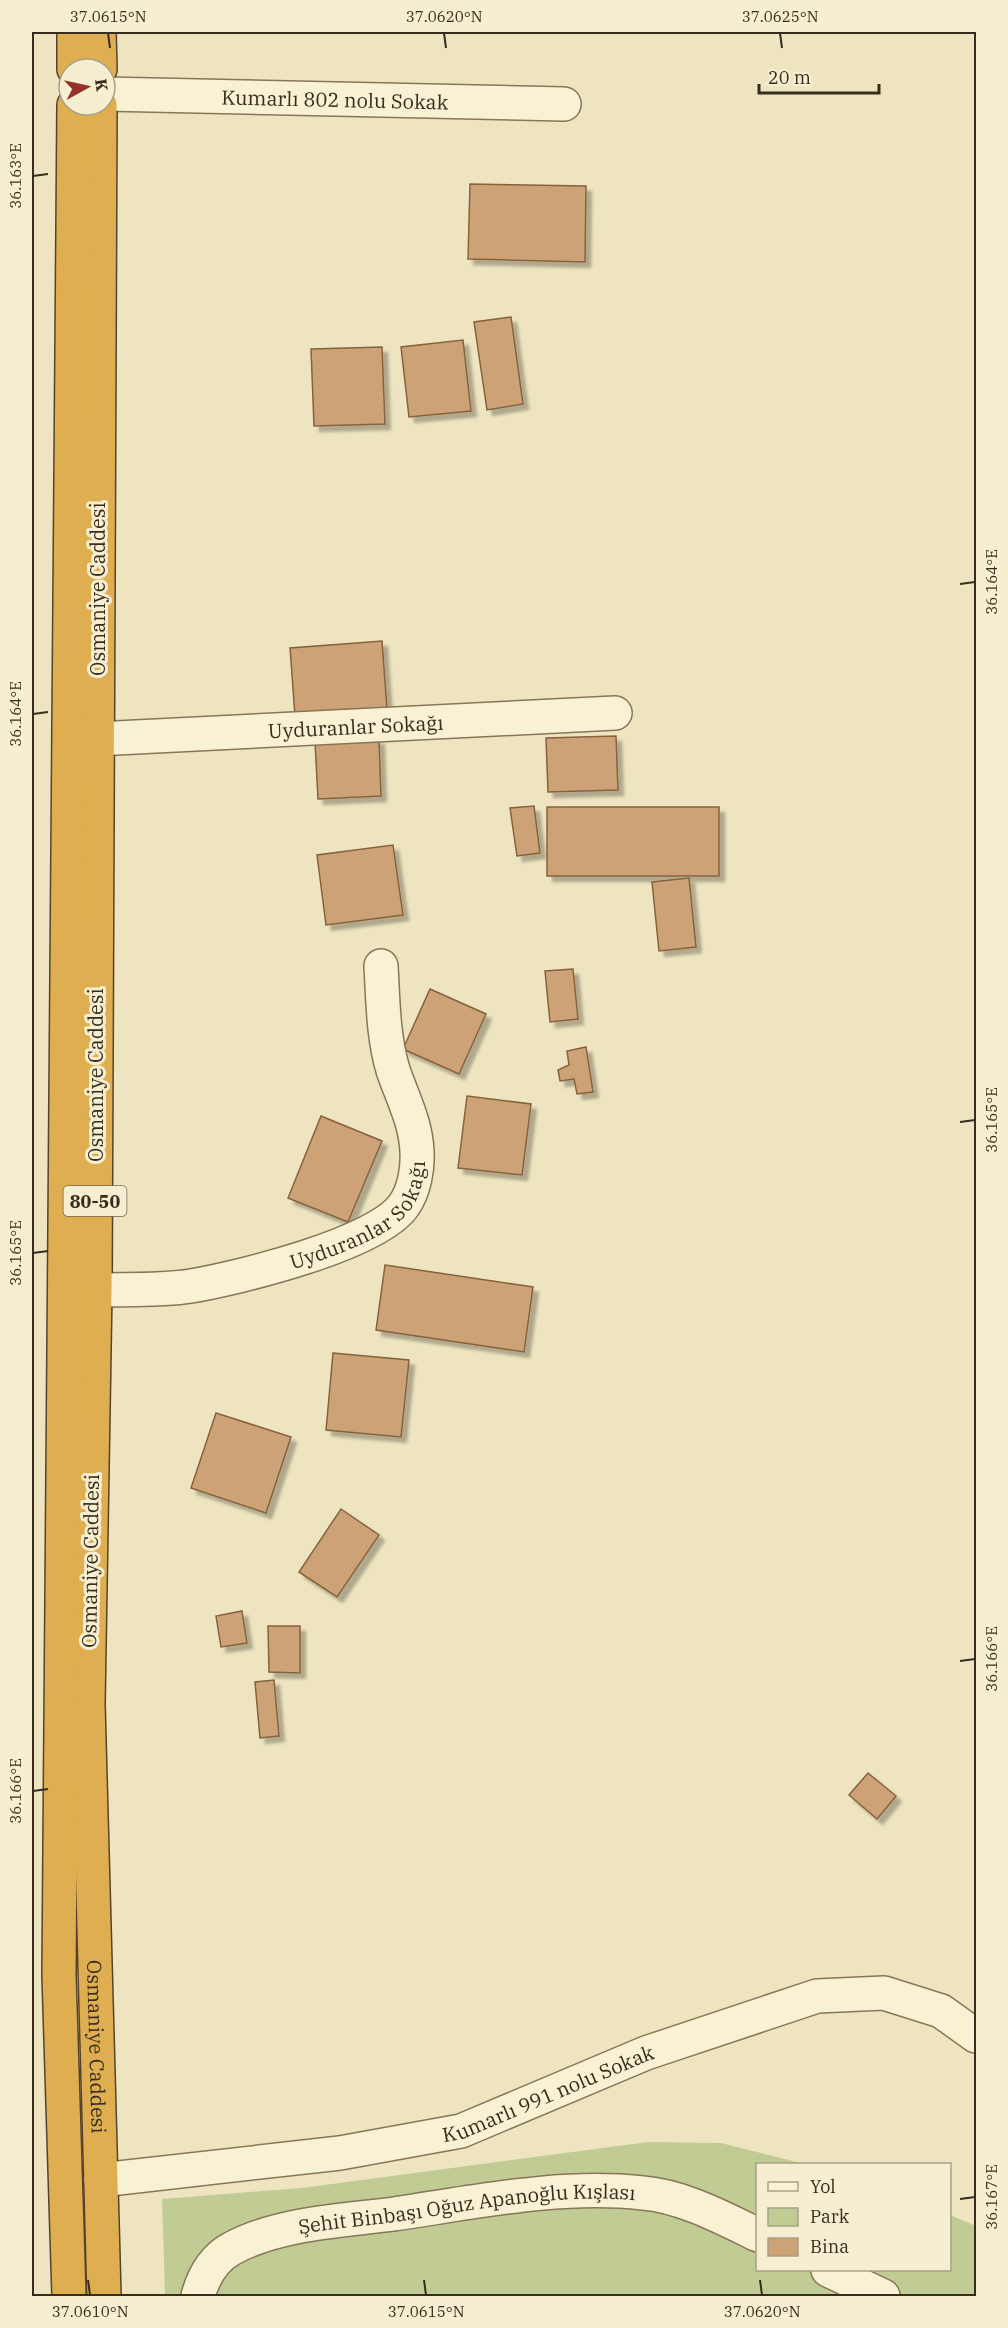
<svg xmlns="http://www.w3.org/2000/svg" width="1008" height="2328" font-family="'IBM Plex Serif',serif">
<defs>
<filter id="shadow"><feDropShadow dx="5.5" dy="5.5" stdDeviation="1.5" flood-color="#0004"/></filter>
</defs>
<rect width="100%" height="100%" fill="#eee5c0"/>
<path fill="#c0cc94" d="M648 2142 721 2143 805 2164H758V2270H950V2215L976 2226V2296H165L162 2199 302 2188Z"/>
<path fill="#cca276" stroke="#86623e" stroke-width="1.5" filter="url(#shadow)" d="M470 184 586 186 585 262 468 259Z
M511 317 523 404 487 410 474 322Z
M463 340 471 411 409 417 401 347Z
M382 347 385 424 314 426 311 349Z
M382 641 387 709 295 716 290 648Z
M616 736 618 790 548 792 546 738Z
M379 739 381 796 318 799 315 742Z
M534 806 540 853 517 856 510 808Z
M547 807H719V876H547Z
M393 845 403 915 326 925 317 855Z
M689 878 696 947 659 951 652 882Z
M573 969 578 1019 550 1022 545 971Z
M430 989 486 1014 459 1074 403 1049Z
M586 1047 593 1092 577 1094 574 1079 560 1081 558 1070 569 1065 567 1051Z
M467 1096 531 1104 522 1175 458 1168Z
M321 1116 382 1141 348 1222 288 1198Z
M385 1265 533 1287 524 1352 376 1330Z
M333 1353 409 1360 401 1437 326 1430Z
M216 1413 291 1437 266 1513 191 1488Z
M341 1509 379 1535 337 1597 299 1572Z
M242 1611 247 1643 221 1647 216 1616Z
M268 1626H300V1673L269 1672Z
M274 1680 279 1736 260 1738 255 1682Z
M868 1773 896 1796 877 1819 849 1795Z"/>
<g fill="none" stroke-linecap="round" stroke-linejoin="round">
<g stroke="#877658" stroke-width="36">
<g id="street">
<path id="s1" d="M105 94 564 104"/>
<path id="s2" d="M96 739 615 713"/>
<path id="s3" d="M95 1290C126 1289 160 1291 191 1286 238 1278 378 1244 404 1205 414 1191 418 1169 417 1152 416 1122 402 1097 393 1070 383 1037 383 1000 381 966"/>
<path id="s4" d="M101 2180 340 2153 461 2131 646 2053 817 1996 884 1993 941 2011 976 2036"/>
<path d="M828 2270 883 2296"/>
<path id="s5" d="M198 2296C203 2278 213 2259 231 2249 278 2223 341 2221 394 2214 476 2202 560 2184 643 2193 682 2196 723 2218 758 2235"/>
</g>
</g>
<g stroke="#55432d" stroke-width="36">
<g id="highway">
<path d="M74 32V69"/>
<path d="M99 32 100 69"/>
<path id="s6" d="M100 105 95 1290 88 1704 104 2296"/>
<path d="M69 2296 59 1975 74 105"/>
</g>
</g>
<use href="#street" stroke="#f9f1d3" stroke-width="33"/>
<use href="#highway" stroke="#deae50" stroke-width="33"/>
</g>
<path fill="none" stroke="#372c1d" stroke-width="2" d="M108 33 110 48M444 33 446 48M780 33 782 48M33 176 48 174M960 584 975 582M33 714 48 712M960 1122 975 1120M33 1253 48 1251M960 1661 975 1659M33 1791 48 1789M960 2199 975 2197M88 2280 90 2295M424 2280 426 2295M760 2280 762 2295"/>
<g text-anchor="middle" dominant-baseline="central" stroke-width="6" stroke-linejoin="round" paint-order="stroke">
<rect fill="#f5eed0" stroke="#706653" stroke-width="1.5" x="63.5" y="1186" width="63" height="30" rx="4.5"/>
<g font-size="18" font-weight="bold" fill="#372c1d">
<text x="95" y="1201">80-50</text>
</g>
<g font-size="20" fill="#372c1d" stroke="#f5eed0">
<text stroke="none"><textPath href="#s1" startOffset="230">Kumarlı 802 nolu Sokak</textPath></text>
<text transform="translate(97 589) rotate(-90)">Osmaniye Caddesi</text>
<text stroke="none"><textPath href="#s2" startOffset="260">Uyduranlar Sokağı</textPath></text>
<text transform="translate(95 1075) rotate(-90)">Osmaniye Caddesi</text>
<text stroke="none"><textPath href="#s3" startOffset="286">Uyduranlar Sokağı</textPath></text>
<text transform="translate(90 1561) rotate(-89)">Osmaniye Caddesi</text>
<text stroke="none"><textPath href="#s6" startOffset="1942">Osmaniye Caddesi</textPath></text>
<text stroke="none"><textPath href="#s4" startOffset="458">Kumarlı 991 nolu Sokak</textPath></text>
<text stroke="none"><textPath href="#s5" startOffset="300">Şehit Binbaşı Oğuz Apanoğlu Kışlası</textPath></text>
</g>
</g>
<rect width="1008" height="2328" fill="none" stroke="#f5eed0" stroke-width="66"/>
<rect x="756" y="2163" width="195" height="108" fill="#f5eed0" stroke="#a9a088" stroke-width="1.5"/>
<rect x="768" y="2182" width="30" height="9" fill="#f9f1d3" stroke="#a9a088" stroke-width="1.5"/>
<text x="810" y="2193" font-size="18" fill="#372c1d">Yol</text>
<rect x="768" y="2208" width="30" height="18" fill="#c0cc94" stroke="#a9a088" stroke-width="1.5"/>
<text x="810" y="2223" font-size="18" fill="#372c1d">Park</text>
<rect x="768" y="2238" width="30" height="18" fill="#cca276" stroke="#a9a088" stroke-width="1.5"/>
<text x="810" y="2253" font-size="18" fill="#372c1d">Bina</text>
<g transform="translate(87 87) rotate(82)"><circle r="28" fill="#f5eed0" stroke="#a9a088" stroke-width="1.5"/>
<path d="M0-4.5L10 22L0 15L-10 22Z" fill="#963228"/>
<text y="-9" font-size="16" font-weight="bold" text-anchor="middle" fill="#372c1d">K</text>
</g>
<path d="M759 84v9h120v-9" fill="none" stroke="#372c1d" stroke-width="3"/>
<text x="768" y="84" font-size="18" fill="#372c1d" stroke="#f5eed0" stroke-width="4.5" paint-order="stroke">20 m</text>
<rect x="33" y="33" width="942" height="2262" fill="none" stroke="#372c1d" stroke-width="2"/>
<g font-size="15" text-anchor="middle" fill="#372c1d">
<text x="108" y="22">37.0615°N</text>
<text x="444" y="22">37.0620°N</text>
<text x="780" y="22">37.0625°N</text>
<text transform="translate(16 176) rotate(-90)" y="5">36.163°E</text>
<text transform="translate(992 582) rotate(-90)" y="5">36.164°E</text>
<text transform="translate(16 714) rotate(-90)" y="5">36.164°E</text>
<text transform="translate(992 1120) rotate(-90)" y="5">36.165°E</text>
<text transform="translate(16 1253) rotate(-90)" y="5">36.165°E</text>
<text transform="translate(992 1659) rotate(-90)" y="5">36.166°E</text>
<text transform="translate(16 1791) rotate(-90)" y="5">36.166°E</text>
<text transform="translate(992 2197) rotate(-90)" y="5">36.167°E</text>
<text x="90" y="2317">37.0610°N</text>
<text x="426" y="2317">37.0615°N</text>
<text x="762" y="2317">37.0620°N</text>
</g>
</svg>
